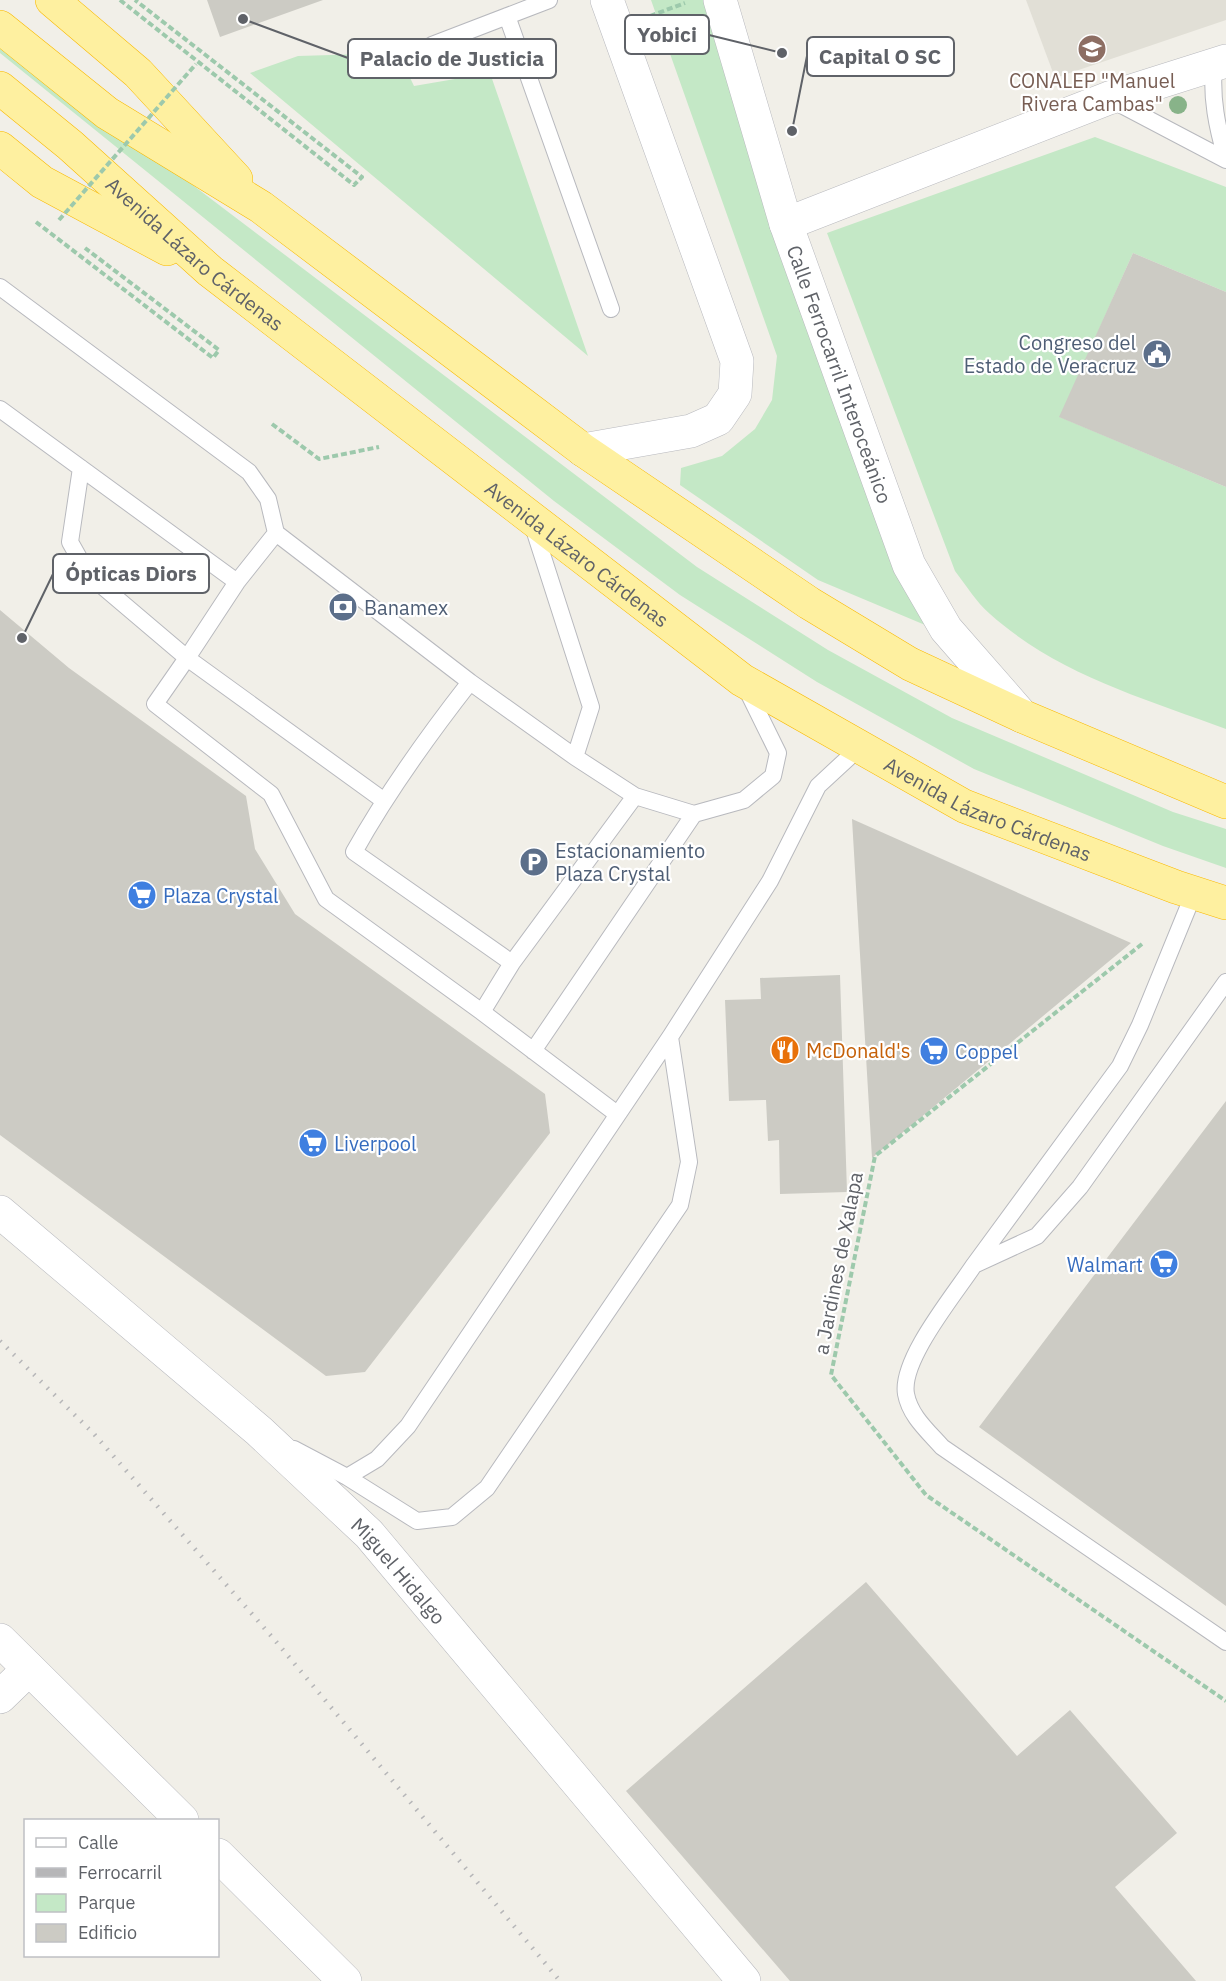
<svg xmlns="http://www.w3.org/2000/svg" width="1226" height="1981" font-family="'IBM Plex Sans',sans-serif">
<rect width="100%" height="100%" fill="#f1efe8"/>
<path fill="#e1dfd6" d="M1026 0H1226V20L1055 78Z"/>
<path fill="#c4e8c6" d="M651 0H711L937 630 818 580 680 485 681 468 722 456 755 429 772 400 777 356Z
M0 33 190 183 697 567 828 650 952 718 1173 812 1226 829V868L1163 846 974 769 817 682 680 595 554 501 0 53Z
M398 53 414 86 490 73 588 356 250 73 298 56Z
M1095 137 1226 187V292L1133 253 1060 417 1226 487V729C1143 698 1057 674 990 614 976 602 966 585 955 571L827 233Z"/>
<path fill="#cccbc4" d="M207 0H323L220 37Z
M1133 253 1226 292V487L1059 417Z
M0 610 69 668 246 796 255 849 295 914 545 1094 550 1133 365 1372 326 1376 0 1135Z
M852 819 1131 943 872 1158Z
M840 975 847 1192 780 1194 779 1140 768 1141 766 1100 729 1101 725 1000 761 999 760 978Z
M1226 1101V1606L979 1427Z
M866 1582 1017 1756 1070 1710 1177 1833 1115 1887 1196 1981H790L626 1791Z"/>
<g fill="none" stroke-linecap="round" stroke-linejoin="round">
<g stroke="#b8b9be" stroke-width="18">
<path id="service" d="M507 16 611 309
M432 45 549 0
M1214 66C1211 98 1217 127 1226 158
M1110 99 1226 160
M0 287 249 472 268 499 276 533 237 582 187 658 383 800
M0 409 237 582
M81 468 70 542 88 574 187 658 155 704 271 794 326 899 482 1012
M532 523 591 707 575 757
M276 533 470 682 575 757 635 796 694 814 744 800 773 776 778 753 745 686
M470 682C427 737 388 791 354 852L512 963
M1194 893 1140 1025 1120 1066 974 1265 1037 1236 1080 1187 1226 982
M533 1051 694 814
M617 1114 482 1012 512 963 635 796
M974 1265C955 1294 900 1360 906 1394 910 1416 928 1431 942 1447L1226 1642
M294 1449 347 1477 417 1521 452 1517 487 1488 680 1205 689 1162 670 1037
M347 1477 377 1459 408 1426 670 1037 770 881 818 786 859 748"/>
</g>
<g stroke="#b8b9be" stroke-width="34">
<g id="minor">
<path id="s1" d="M720 0 786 224 909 565 946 629 1022 716"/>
<path d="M786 224 1109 98 1226 61"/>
<path d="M583 450 691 431 718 419 735 394 737 361 607 0"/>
<path id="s2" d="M0 1212 259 1431 369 1534 744 1981"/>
<path d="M0 1640 182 1820"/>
<path d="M0 1697 29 1669"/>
<path d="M218 1855 345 1981"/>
</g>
</g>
<g stroke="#f9b900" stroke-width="34">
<g id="trunk">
<path d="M52 0 138 73 236 179"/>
<path d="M0 27 107 113 261 207 583 450 809 603 910 664 1022 716 1226 802"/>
<path id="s3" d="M0 88 70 145 210 271 742 680 964 806 1176 887 1226 903"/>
<path d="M0 148 42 182 167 249"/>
</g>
</g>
<path stroke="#9dc9ac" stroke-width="4" stroke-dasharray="6 3" stroke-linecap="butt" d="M120 0 354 185 362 177 135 0
M650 16 685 3
M36 222 213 358 219 350 85 248
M272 424 319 459 379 447
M1142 944 875 1156 831 1375 926 1495 1226 1701"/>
<use href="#service" stroke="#fff" stroke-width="16"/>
<use href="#minor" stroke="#fff" stroke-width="33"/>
<use href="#trunk" stroke="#fef0a0" stroke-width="33"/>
<path stroke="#b6b6b8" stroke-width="4.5" stroke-dasharray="1.5 8" stroke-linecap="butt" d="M0 1341 94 1434 273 1638 560 1981"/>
<path stroke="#9dc9ac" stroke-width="4" stroke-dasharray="6 3" stroke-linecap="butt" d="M59 220 196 64"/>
</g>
<circle fill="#88b389" cx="1178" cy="105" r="9"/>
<defs>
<g id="school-disc" transform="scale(1.5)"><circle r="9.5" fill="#8d6e63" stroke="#fff"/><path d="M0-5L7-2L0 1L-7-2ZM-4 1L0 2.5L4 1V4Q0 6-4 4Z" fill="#fff"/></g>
<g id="civic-disc" transform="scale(1.5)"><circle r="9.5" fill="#5c6f8a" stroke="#fff"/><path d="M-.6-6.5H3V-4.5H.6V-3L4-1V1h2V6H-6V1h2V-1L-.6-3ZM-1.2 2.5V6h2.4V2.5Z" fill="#fff"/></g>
<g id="bank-disc" transform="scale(1.5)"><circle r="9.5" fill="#5c6f8a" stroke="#fff"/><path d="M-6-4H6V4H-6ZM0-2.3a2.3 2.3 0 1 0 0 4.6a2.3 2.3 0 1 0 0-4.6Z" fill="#fff"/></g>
<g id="parking-disc" transform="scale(1.5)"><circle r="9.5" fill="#5c6f8a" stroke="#fff"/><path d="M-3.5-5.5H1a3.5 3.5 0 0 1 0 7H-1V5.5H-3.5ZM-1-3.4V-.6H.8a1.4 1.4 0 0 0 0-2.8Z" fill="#fff"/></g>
<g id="supermarket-disc" transform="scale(1.5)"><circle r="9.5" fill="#3f7fe0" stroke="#fff"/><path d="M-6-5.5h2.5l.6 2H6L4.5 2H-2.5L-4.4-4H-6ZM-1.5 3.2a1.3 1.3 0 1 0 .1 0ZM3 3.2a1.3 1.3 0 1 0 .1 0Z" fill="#fff"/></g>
<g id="restaurant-disc" transform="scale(1.5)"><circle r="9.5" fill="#e8710a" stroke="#fff"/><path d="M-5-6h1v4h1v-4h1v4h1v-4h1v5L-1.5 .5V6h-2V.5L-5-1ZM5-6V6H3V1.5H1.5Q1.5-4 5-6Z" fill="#fff"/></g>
</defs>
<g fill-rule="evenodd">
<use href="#school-disc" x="1092" y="49"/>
<use href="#civic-disc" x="1157" y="354"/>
<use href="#bank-disc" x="343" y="607"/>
<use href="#parking-disc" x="534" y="862"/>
<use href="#supermarket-disc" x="142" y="895"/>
<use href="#restaurant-disc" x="785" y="1050"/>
<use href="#supermarket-disc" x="934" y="1051"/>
<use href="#supermarket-disc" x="313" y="1143"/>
<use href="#supermarket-disc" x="1164" y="1264"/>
</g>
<g text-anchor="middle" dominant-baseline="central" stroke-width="4.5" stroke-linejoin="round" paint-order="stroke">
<g font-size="20" fill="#785e54" stroke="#fff">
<text x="1092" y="80">CONALEP "Manuel<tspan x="1092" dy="23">Rivera Cambas"</tspan></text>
</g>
<g font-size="20" fill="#5f6268" stroke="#fff">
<text stroke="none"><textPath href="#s3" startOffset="256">Avenida Lázaro Cárdenas</textPath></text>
<text stroke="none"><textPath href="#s1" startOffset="393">Calle Ferrocarril Interoceánico</textPath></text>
<text stroke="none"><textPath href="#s3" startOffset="742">Avenida Lázaro Cárdenas</textPath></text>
<text stroke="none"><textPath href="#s3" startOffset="1228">Avenida Lázaro Cárdenas</textPath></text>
<text transform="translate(838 1263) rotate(-79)">a Jardines de Xalapa</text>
<text stroke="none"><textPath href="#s2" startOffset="537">Miguel Hidalgo</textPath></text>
</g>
<g font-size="20" fill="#4e5e75" stroke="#fff" text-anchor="start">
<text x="1136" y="342" text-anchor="end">Congreso del<tspan x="1136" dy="23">Estado de Veracruz</tspan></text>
<text x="364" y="607">Banamex</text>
<text x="555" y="850">Estacionamiento<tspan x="555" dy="23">Plaza Crystal</tspan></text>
</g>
<g font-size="20" fill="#366cbe" stroke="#fff" text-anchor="start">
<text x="163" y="895">Plaza Crystal</text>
<text x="955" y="1051">Coppel</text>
<text x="334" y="1143">Liverpool</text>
<text x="1143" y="1264" text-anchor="end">Walmart</text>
</g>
<g font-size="20" fill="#c56008" stroke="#fff" text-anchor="start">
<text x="806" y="1050">McDonald's</text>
</g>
</g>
<path fill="none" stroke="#5f6268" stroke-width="2" d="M782 53L709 35M792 131L807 56M243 19L348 58M22 638L53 574"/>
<g fill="#5f6268" stroke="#fff" stroke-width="2">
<circle cx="782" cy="53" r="6"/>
<circle cx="792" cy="131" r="6"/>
<circle cx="243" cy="19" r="6"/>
<circle cx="22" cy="638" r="6"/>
</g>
<g fill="#fff" stroke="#5f6268" stroke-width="2">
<rect x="625" y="15" width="84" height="39" rx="6"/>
<rect x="807" y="37" width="147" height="39" rx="6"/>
<rect x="348" y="39" width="208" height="39" rx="6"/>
<rect x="53" y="554" width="156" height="39" rx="6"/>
</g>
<g font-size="21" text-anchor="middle" font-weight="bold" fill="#5f6268">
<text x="667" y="42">Yobici</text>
<text x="880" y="64">Capital O SC</text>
<text x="452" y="66">Palacio de Justicia</text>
<text x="131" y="581">Ópticas Diors</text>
</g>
<rect x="24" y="1819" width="195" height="138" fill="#ffffff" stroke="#bfc0c3" stroke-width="1.5"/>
<rect x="36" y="1838" width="30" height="9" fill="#ffffff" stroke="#bfc0c3" stroke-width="1.5"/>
<text x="78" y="1849" font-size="18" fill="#5f6268">Calle</text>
<rect x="36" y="1868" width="30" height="9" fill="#b6b6b8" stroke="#bfc0c3" stroke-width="1.5"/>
<text x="78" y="1879" font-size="18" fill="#5f6268">Ferrocarril</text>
<rect x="36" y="1894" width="30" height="18" fill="#c4e8c6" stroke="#bfc0c3" stroke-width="1.5"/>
<text x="78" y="1909" font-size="18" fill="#5f6268">Parque</text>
<rect x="36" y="1924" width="30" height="18" fill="#cccbc4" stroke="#bfc0c3" stroke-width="1.5"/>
<text x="78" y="1939" font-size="18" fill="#5f6268">Edificio</text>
</svg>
